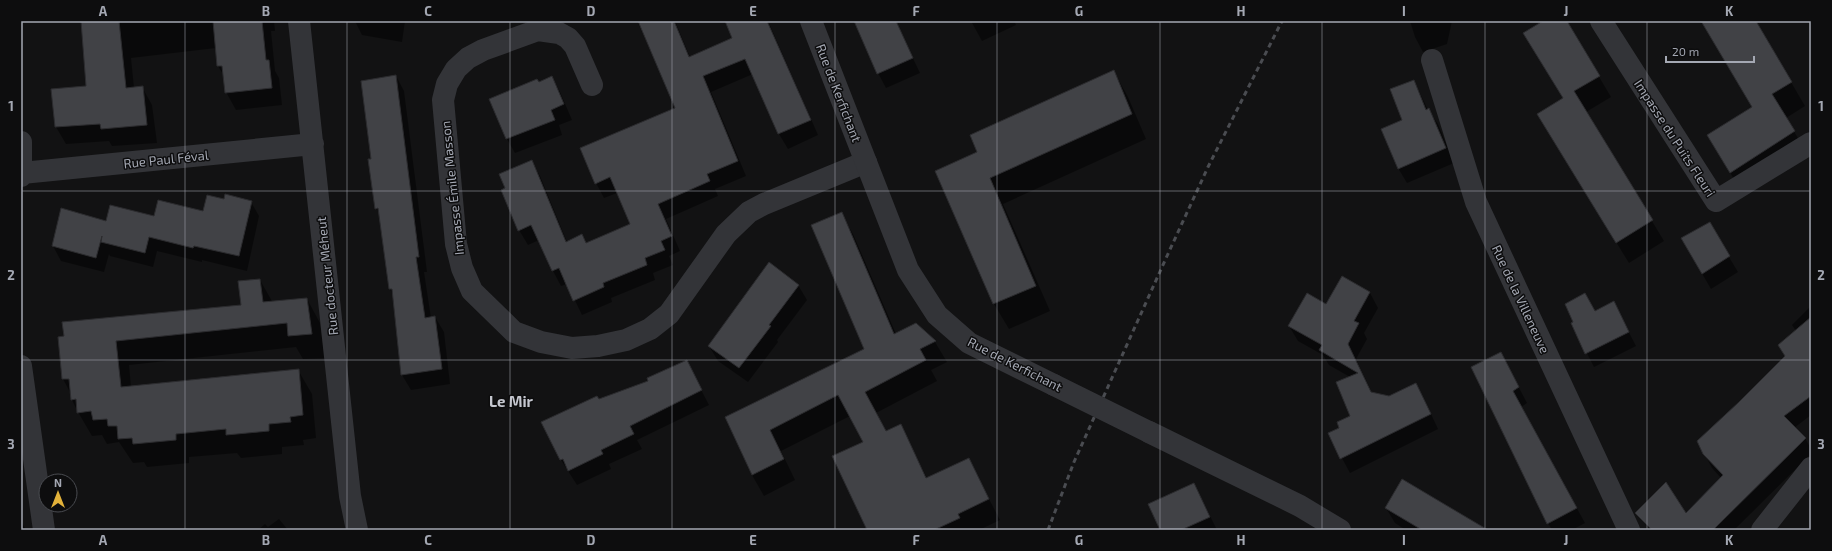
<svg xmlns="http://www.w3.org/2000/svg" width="1832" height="551" font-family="'Exo 2',sans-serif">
<rect width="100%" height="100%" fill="#121213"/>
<path fill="#0007" d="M82 21H274L275 31H271L275 71 279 78 282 105 236 110 226 92 224 76 218 66 216 48 131 58 134 88 142 87 152 105 157 143 112 146 109 141 66 144 56 127 52 90 88 87Z
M355 21H405L402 42 362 35Z
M637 21H675L690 57 734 39 726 21H768L818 135 788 149 779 134 753 74 711 92 746 176 715 189 718 196 666 219 680 251 669 256 673 265 653 273 655 280 611 298 612 302 582 315 567 284 561 286 553 271 539 240 528 245 519 230 507 189 531 161 540 176 567 242 582 236 587 244 632 225 617 193 604 198 596 183 676 109 654 57Z
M855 21H895L920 73 886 88 878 73Z
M971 21H1014L1016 25 982 41Z
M1410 21H1452L1447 44 1423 52 1415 37Z
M1544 21H1566L1611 97 1586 112 1664 241 1629 263 1550 135 1563 98Z
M1702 21H1755L1805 106 1786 118 1808 155 1744 196 1722 159 1753 108Z
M1114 72 1128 97 1146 139 1003 204 1050 311 1009 329 994 304 936 171 978 152Z
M396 76 404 91 427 272H424L431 318 435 317 444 332 450 384 411 390 402 375 393 295 390 289 380 214 376 208 372 160Z
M552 77 560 92 572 120 559 125 562 135 515 153 507 139 539 83Z
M1414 81 1428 110 1438 124 1454 163 1407 183 1398 168 1403 121Z
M251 202 259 216 247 271 202 260V262L157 251 153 267 110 256 109 254 104 272 61 261 53 246 107 222 204 212Z
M841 214 853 234 896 334 916 324 935 342 947 362 931 370 937 381 876 413 886 432 900 426 927 478 968 459 1000 520 979 530H868L864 442 850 416 781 451 795 480 764 496 752 475 726 418 865 349Z
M1709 224 1738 272 1711 289 1682 239Z
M1342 277 1370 293 1378 308 1364 333 1367 339 1356 359 1372 393 1389 397 1424 399 1438 429 1350 473 1329 434 1341 428 1351 416 1350 377 1329 365 1323 355 1298 341 1289 326 1326 305Z
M260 280 273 303 307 299 320 323 325 358 303 359 296 347 129 365 131 387 298 370 312 394 316 438 303 440 304 445 282 447V454L241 458 237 453 189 457V463L147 467 144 462 133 463 119 442 107 444 102 435 92 436 78 412 72 400 71 394 63 379 59 337 242 306Z
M798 285 807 300 777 340 778 342 748 382 718 361 709 346Z
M1613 302 1636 346 1594 367 1572 324Z
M1811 306V415L1794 428 1805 438 1811 449V454L1734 530H1651L1638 511 1686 515 1721 478 1712 468 1704 453 1786 357 1796 331 1792 325Z
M1501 354 1527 403 1521 407 1585 523 1572 530H1552L1548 523Z
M686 361 709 405 637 440 642 449 609 464 611 469 577 485 561 460 542 422 649 381Z
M1194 484 1217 530H1161Z
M1386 508 1486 530H1406L1395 523Z
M279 519 288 530H258L265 524 268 527Z
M21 521 25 528V530H21Z"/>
<path fill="#414246" stroke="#2c2c2f" d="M81 21H119L126 88 143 86 147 125 101 129 100 124 55 127 51 89 86 86Z
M213 21H262L266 60H269L272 88 225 93 222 66H217Z
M638 21H674L689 57 732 38 725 21H767L811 120 778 134 745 59 703 76 738 161 707 174 710 181 658 204 672 236 661 241 665 250 645 258 647 265 603 283 604 287 573 301 559 268 552 271 531 225 518 231 501 190 505 188 499 174 532 160 566 242 582 234 586 243 630 224 610 177 595 184 580 148 675 108Z
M854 21H896L913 58 877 74Z
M1543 21H1567L1600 76 1574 91 1653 220 1616 243 1537 114 1563 98 1523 33Z
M1701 21H1756L1792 82 1772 94 1795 131 1730 173 1707 135 1752 107Z
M1114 70 1132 114 990 178 1036 286 993 304 935 171 977 152 970 135Z
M396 75 419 257H416L425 318 435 316 442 369 401 375 392 289H389L378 208 375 209 368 159H371L361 81Z
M552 76 564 104 551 110 555 120 506 139 489 99 537 79 539 82Z
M1414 80 1426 110 1429 108 1446 148 1398 169 1381 129 1402 120 1390 89Z
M225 194 252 201 239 256 194 246 193 248 149 237 145 253 101 242 102 236 96 258 52 246 61 208 106 221 110 205 154 216 158 200 203 211 207 195 224 199Z
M842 212 894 334 916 323 936 341 920 349 926 360 865 392 886 431 901 424 926 478 969 458 989 499 958 514 960 518 934 530H867L832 456 863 442 838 395 770 430 784 459 752 475 725 417 864 349 811 225Z
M1710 222 1730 256 1702 274 1681 238Z
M769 262 799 285 769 325 771 326 739 368 708 346Z
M1342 276 1370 292 1354 321 1359 323 1348 344 1371 392 1389 396 1416 383 1431 414 1340 459 1328 433 1339 428 1337 422 1350 416 1336 382 1358 373 1319 350 1322 345 1288 326 1307 293 1326 304Z
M260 279 263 302 307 298 312 334 288 336 287 323 116 341 121 387 299 369 303 415 290 417 291 422 269 424V431L226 435V429L176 434V440L133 444 132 438 118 439 117 426H108L107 419 93 420 91 411 77 413 76 399 71 400 69 379H62L58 337 64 336 62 322 241 305 238 281Z
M1585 293 1595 311 1614 301 1629 332 1585 354 1571 323 1573 322 1565 304Z
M1811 317V396L1784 416 1806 438 1713 530H1652L1635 513 1666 482 1686 513 1723 475 1703 454 1697 441 1739 402 1785 356 1778 345Z
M1501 352 1519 387 1513 391 1577 508 1547 524 1471 367Z
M687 360 702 390 630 426 634 434 601 450 603 454 568 471 563 459 560 460 541 422 597 396 599 399 648 381 647 378Z
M1402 479 1439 501 1488 530H1422L1385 508Z
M1194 483 1210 517 1181 530H1160L1148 504Z"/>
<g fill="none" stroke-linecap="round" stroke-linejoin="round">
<path stroke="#333438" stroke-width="22" d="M299 21 350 496 357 530
M1601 21 1716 201 1811 143
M1432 60 1476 202 1629 530
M592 85 575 46 568 38 559 33 538 30 483 50 468 58 456 69 447 84 443 100 456 244 462 268 472 291 514 332 541 342 572 348 598 346 626 340 650 329 669 314 726 234 749 212 764 204 866 162
M21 142V176
M22 173 313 144
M21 366 44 530"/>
<path stroke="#333438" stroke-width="22" d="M811 21 908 270 937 315 969 343 1054 385
M1149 432 1300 506 1340 530
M1762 530 1811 468"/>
<path stroke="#4a4c51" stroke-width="3" stroke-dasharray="5 4" stroke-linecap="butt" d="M1048 530 1074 462 1167 256 1208 167 1282 21"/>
<path stroke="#333438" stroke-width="22" d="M1054 385 1149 432"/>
</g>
<path fill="none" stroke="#a4a8b3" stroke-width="1" stroke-opacity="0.55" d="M185 21V530M347 21V530M510 21V530M672 21V530M835 21V530M997 21V530M1160 21V530M1322 21V530M1485 21V530M1647 21V530M21 191H1811M21 360H1811"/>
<g text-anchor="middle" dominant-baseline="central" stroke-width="3" stroke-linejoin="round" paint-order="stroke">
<g font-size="13" fill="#a4a8b3" stroke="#0d0d0e">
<text transform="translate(839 93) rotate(69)">Rue de Kerfichant</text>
<text transform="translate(1675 138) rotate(57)">Impasse du Puits Fleuri</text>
<text transform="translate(166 159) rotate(-6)">Rue Paul Féval</text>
<text transform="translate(452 188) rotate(-96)">Impasse Émile Masson</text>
<text transform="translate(327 276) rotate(-96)">Rue docteur Méheut</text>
<text transform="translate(1521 299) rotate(65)">Rue de la Villeneuve</text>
<text transform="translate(1015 364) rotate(27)">Rue de Kerfichant</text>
</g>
<g font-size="15" font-weight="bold" fill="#c5c7cf" stroke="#0d0d0e">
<text x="511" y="401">Le Mir</text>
</g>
</g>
<rect width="1832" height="551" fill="none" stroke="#0d0d0e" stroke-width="44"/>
<g transform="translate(58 493)"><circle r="19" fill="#0d0d0e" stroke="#494b50"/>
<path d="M0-3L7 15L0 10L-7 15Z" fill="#e3b23a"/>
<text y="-6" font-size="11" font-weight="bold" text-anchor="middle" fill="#a4a8b3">N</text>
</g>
<path d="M1666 56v6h88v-6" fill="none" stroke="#a4a8b3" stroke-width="2"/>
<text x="1672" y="56" font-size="12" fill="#a4a8b3" stroke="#0d0d0e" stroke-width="3" paint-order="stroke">20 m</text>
<rect x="22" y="22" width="1788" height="507" fill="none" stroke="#a4a8b3" stroke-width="1.5"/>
<g font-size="13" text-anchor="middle" font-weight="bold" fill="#a4a8b3">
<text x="103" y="16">A</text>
<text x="266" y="16">B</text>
<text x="428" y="16">C</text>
<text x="591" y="16">D</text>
<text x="753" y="16">E</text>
<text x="916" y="16">F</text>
<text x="1079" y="16">G</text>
<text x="1241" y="16">H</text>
<text x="1404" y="16">I</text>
<text x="1566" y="16">J</text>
<text x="1729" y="16">K</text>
<text x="11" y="111">1</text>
<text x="1821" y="111">1</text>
<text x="11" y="280">2</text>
<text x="1821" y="280">2</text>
<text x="11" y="449">3</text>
<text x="1821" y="449">3</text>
<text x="103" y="545">A</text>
<text x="266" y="545">B</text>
<text x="428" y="545">C</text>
<text x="591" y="545">D</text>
<text x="753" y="545">E</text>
<text x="916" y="545">F</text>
<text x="1079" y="545">G</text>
<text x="1241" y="545">H</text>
<text x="1404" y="545">I</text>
<text x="1566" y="545">J</text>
<text x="1729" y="545">K</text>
</g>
</svg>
